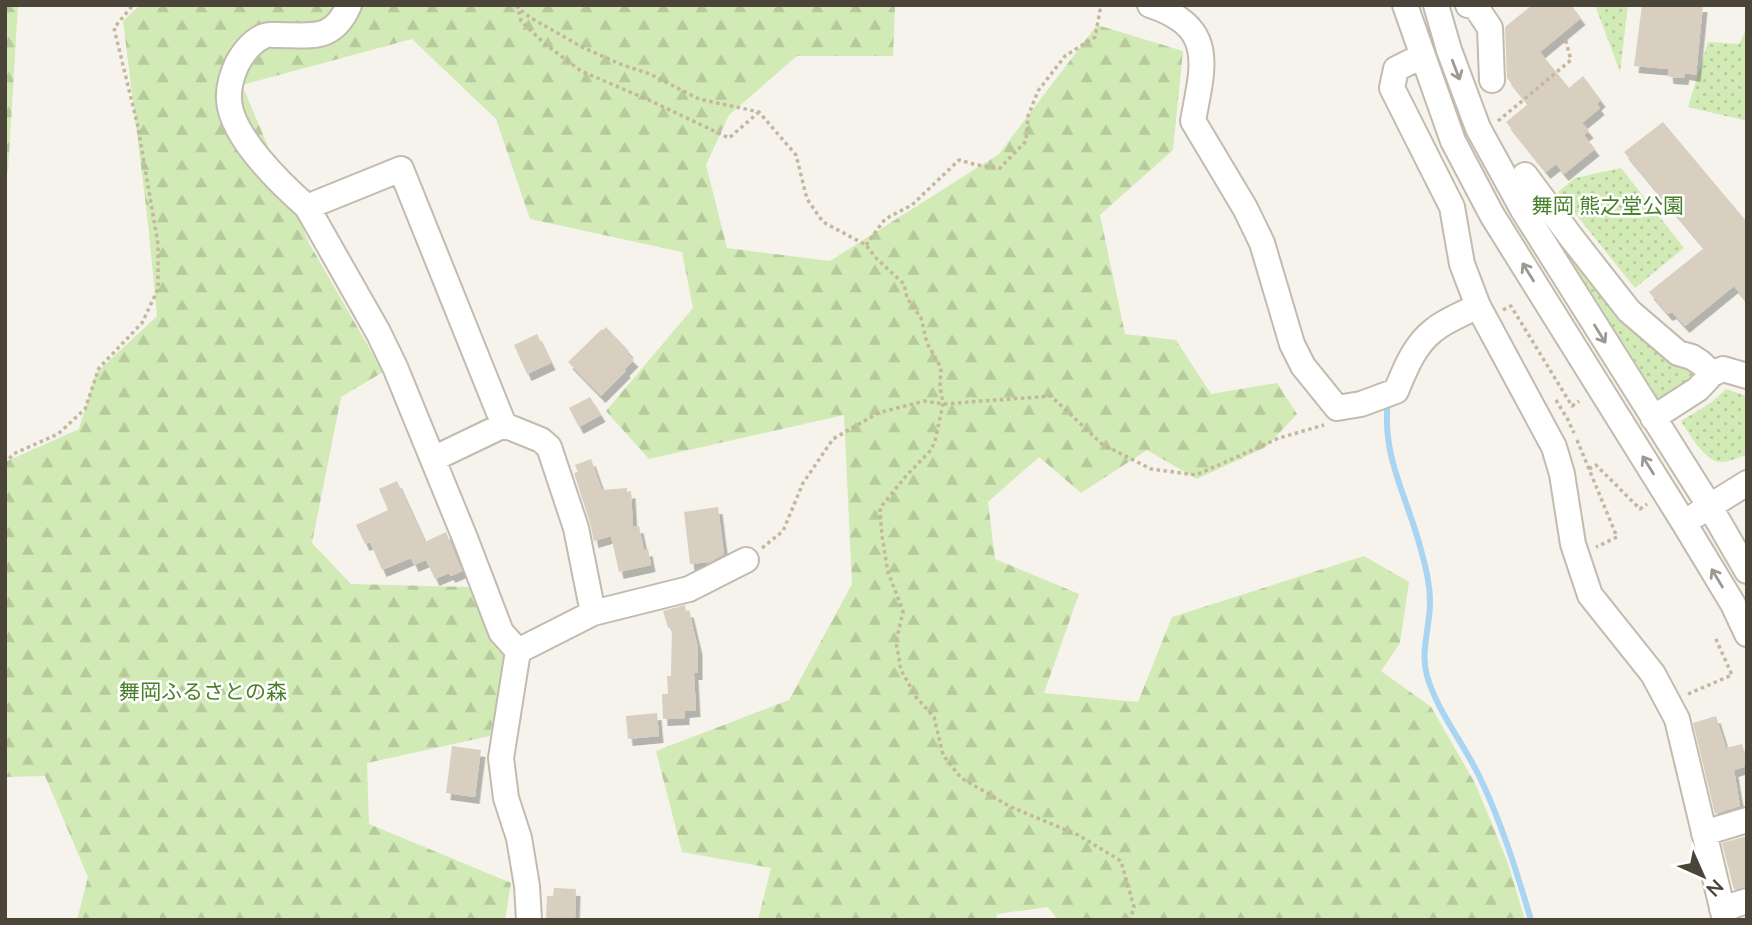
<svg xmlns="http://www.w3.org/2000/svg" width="1752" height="925" font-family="Lato,'Noto Sans JP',sans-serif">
<defs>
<pattern id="green-dots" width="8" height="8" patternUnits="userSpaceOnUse" patternTransform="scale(1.75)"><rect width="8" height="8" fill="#d2eab5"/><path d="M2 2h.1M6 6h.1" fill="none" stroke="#b6ca9c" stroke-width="1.8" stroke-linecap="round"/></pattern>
<pattern id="forest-firs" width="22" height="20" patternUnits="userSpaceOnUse" patternTransform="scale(1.75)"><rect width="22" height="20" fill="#d2eab5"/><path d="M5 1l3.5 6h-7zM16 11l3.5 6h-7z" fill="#b6ca9c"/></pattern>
<filter id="shadow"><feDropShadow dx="4.5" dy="7" stdDeviation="0" flood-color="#0004"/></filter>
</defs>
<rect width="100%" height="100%" fill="#f6f3ec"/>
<path fill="url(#green-dots)" d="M1595 5H1628L1620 72Z
M1747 28V121L1688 107 1708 42 1739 44Z
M1621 168 1684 248 1635 288 1558 192 1575 178Z
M1552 230 1694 370 1695 376 1693 381 1665 399 1658 398Z
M1726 389 1747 396V455C1739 457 1727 463 1719 462 1703 459 1689 433 1681 421L1712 402Z"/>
<path fill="url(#forest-firs)" d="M5 5H18L8 171 5 172Z
M140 5H895L893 56H797L729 115 706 165 727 248 830 261 999 154 1097 25 1183 51 1173 150 1100 215 1125 334 1176 340 1211 394 1277 383 1297 414 1266 447 1197 479 1147 450 1081 493 1039 457 988 502 995 559 1079 594 1044 693 1138 702 1172 617 1364 556 1409 582 1400 643 1381 671 1431 707 1475 783 1508 863 1525 920H1058L1048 907 997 914 996 920H758L771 868 682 852 656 751 789 700 852 584 844 415 649 459 606 411 693 308 682 252 530 219 496 119 412 39 242 85 309 243 383 372 341 397 312 543 351 584 469 587 505 657 490 736 367 763 369 824 511 883 505 920H77L88 877 45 776 5 777V462L79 429 96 373 157 316 148 223 123 21Z"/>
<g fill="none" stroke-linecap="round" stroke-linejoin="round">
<path stroke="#a9d4f2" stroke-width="6" d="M1388 401C1381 457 1408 498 1421 550 1426 567 1430 584 1430 602 1430 627 1420 652 1427 676 1438 713 1465 745 1481 780 1502 824 1517 873 1531 920"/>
</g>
<path fill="#d8cfc1" filter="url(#shadow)" d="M1532 5H1571L1581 18 1540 52 1569 88 1583 76 1601 100 1597 104 1600 108 1582 123 1589 131 1584 135 1595 149 1564 174 1556 164 1546 172 1506 122 1528 104 1507 78 1505 27Z
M1642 5H1703L1696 75 1685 73 1684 78 1669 77 1668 69 1634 66Z
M1663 122 1747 222V302L1734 286 1685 326 1672 312 1668 314 1649 292 1704 248 1624 152Z
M606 327 629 351 627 353 634 360 625 369 626 371 601 396 568 362 602 329 603 330Z
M537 334 551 363 527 374 514 345Z
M590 397 601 415 579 427 569 408Z
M591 459 602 490 627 488V492L631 491 633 527 639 526 644 550 648 549 651 565 619 572 611 536 594 541 590 523 574 473 578 472 575 465Z
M397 481 425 542 446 532 462 571 451 576 449 573 435 579 426 560 414 565 411 558 382 570 370 542 365 544 356 525 388 510 379 489Z
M718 507 724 554 710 562 690 564 684 512Z
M685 605 686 611 689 610 698 648V673H694L696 710 685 711V718L663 719 662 694H668L667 676H671L672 628H668L663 611Z
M657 713 659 736 628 739 626 716Z
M1716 716 1726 748 1742 744 1747 759V766L1734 770 1740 806 1715 814 1693 723Z
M452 746 481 750 475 797 446 793Z
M1747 836V887L1734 890 1722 843Z
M554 888 576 889 575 919 546 918 547 896H553Z"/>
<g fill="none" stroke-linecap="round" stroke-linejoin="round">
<g stroke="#c2bbae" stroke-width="28">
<path id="minor" d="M349 5C333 42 312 35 277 35 272 35 266 34 262 37 250 43 243 53 237 64 232 75 228 88 229 100 231 136 281 184 307 207L378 332 395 367 465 538 501 632 518 651 501 758 506 798 519 838 527 886 529 920
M1150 5C1217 27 1203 66 1193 121L1245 208 1262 243 1292 344 1303 366 1337 408 1361 404 1396 391C1405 370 1414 345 1434 330 1446 320 1463 314 1478 306
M1405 5 1453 141 1492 215 1684 523 1733 604 1747 634
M1436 5 1449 50 1478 128 1523 210 1710 507 1747 571
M1468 5 1476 7 1490 28 1492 80
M1422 56 1396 69 1392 88 1452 207 1462 264 1478 306 1554 447 1562 474 1573 544 1590 595 1653 674 1677 719 1725 920
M1525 175 1571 237 1629 311 1678 353 1692 357 1701 363 1712 374
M307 207 401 169 504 425 433 459
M1653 418 1698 389 1712 374 1723 369 1747 376
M504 425 541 440 549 447 576 528 593 613
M1696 515 1747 483
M518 651 593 613 689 589 746 560
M1704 833 1747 820
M1722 909 1747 901"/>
</g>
<path stroke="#c4b79f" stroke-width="3.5" stroke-dasharray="3.5 3.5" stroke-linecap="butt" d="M516 5 518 8 521 21 545 44 581 71 651 101 729 138 759 112
M519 5 518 8 531 18 582 47 620 64 650 74 699 99 759 112 796 155 807 199 823 222 866 245 876 258 904 284 907 298 921 318 927 343 941 368 940 386 943 404 935 441 931 450 906 476 880 508 882 536 888 572 903 611 896 642 901 670 916 697 934 717 943 755 961 778 1011 807 1078 835 1121 861 1134 907 1130 920
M1498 121 1571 60 1565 38
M866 245 885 219 912 205 959 160 977 165 1000 168 1026 141 1028 116 1038 91 1065 56 1095 37 1101 5
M1503 310 1511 306 1572 406 1579 401
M1556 400 1568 420 1574 433
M1577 440 1617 537 1596 547
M5 464 13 454 58 434 85 409 99 368 142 323 158 289V244L138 127 114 28 133 5
M1589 469 1596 465 1640 509 1647 504
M762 548 783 531 803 483 833 439 878 413 924 401 943 404 1051 396 1102 444 1151 469 1196 475 1279 438 1324 425
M1688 694 1732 675 1715 637"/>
<use href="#minor" stroke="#fff" stroke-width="24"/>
</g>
<defs><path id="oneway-shaft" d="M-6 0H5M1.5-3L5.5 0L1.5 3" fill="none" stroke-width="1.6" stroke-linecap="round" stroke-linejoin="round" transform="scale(1.75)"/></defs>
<g stroke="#9c9892">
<use href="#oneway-shaft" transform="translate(1456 70) rotate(69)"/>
<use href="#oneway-shaft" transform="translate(1528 272) rotate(-122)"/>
<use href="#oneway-shaft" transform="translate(1600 334) rotate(58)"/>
<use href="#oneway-shaft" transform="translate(1648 465) rotate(-122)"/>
<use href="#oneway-shaft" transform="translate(1717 578) rotate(-121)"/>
</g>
<g text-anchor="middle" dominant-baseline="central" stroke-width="5" stroke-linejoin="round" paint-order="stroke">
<g font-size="21" fill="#4a7f2a" stroke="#fff">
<text x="1608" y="204">舞岡 熊之堂公園</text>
<text x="203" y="690">舞岡ふるさとの森</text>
</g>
</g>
<rect width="1752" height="925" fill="none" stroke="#4b4439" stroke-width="14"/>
<g transform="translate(1703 876) rotate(135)" stroke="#ffffff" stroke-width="5" paint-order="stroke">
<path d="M0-5L12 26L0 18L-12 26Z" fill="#4b4439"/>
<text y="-10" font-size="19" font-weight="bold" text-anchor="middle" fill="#4b4439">N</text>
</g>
</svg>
